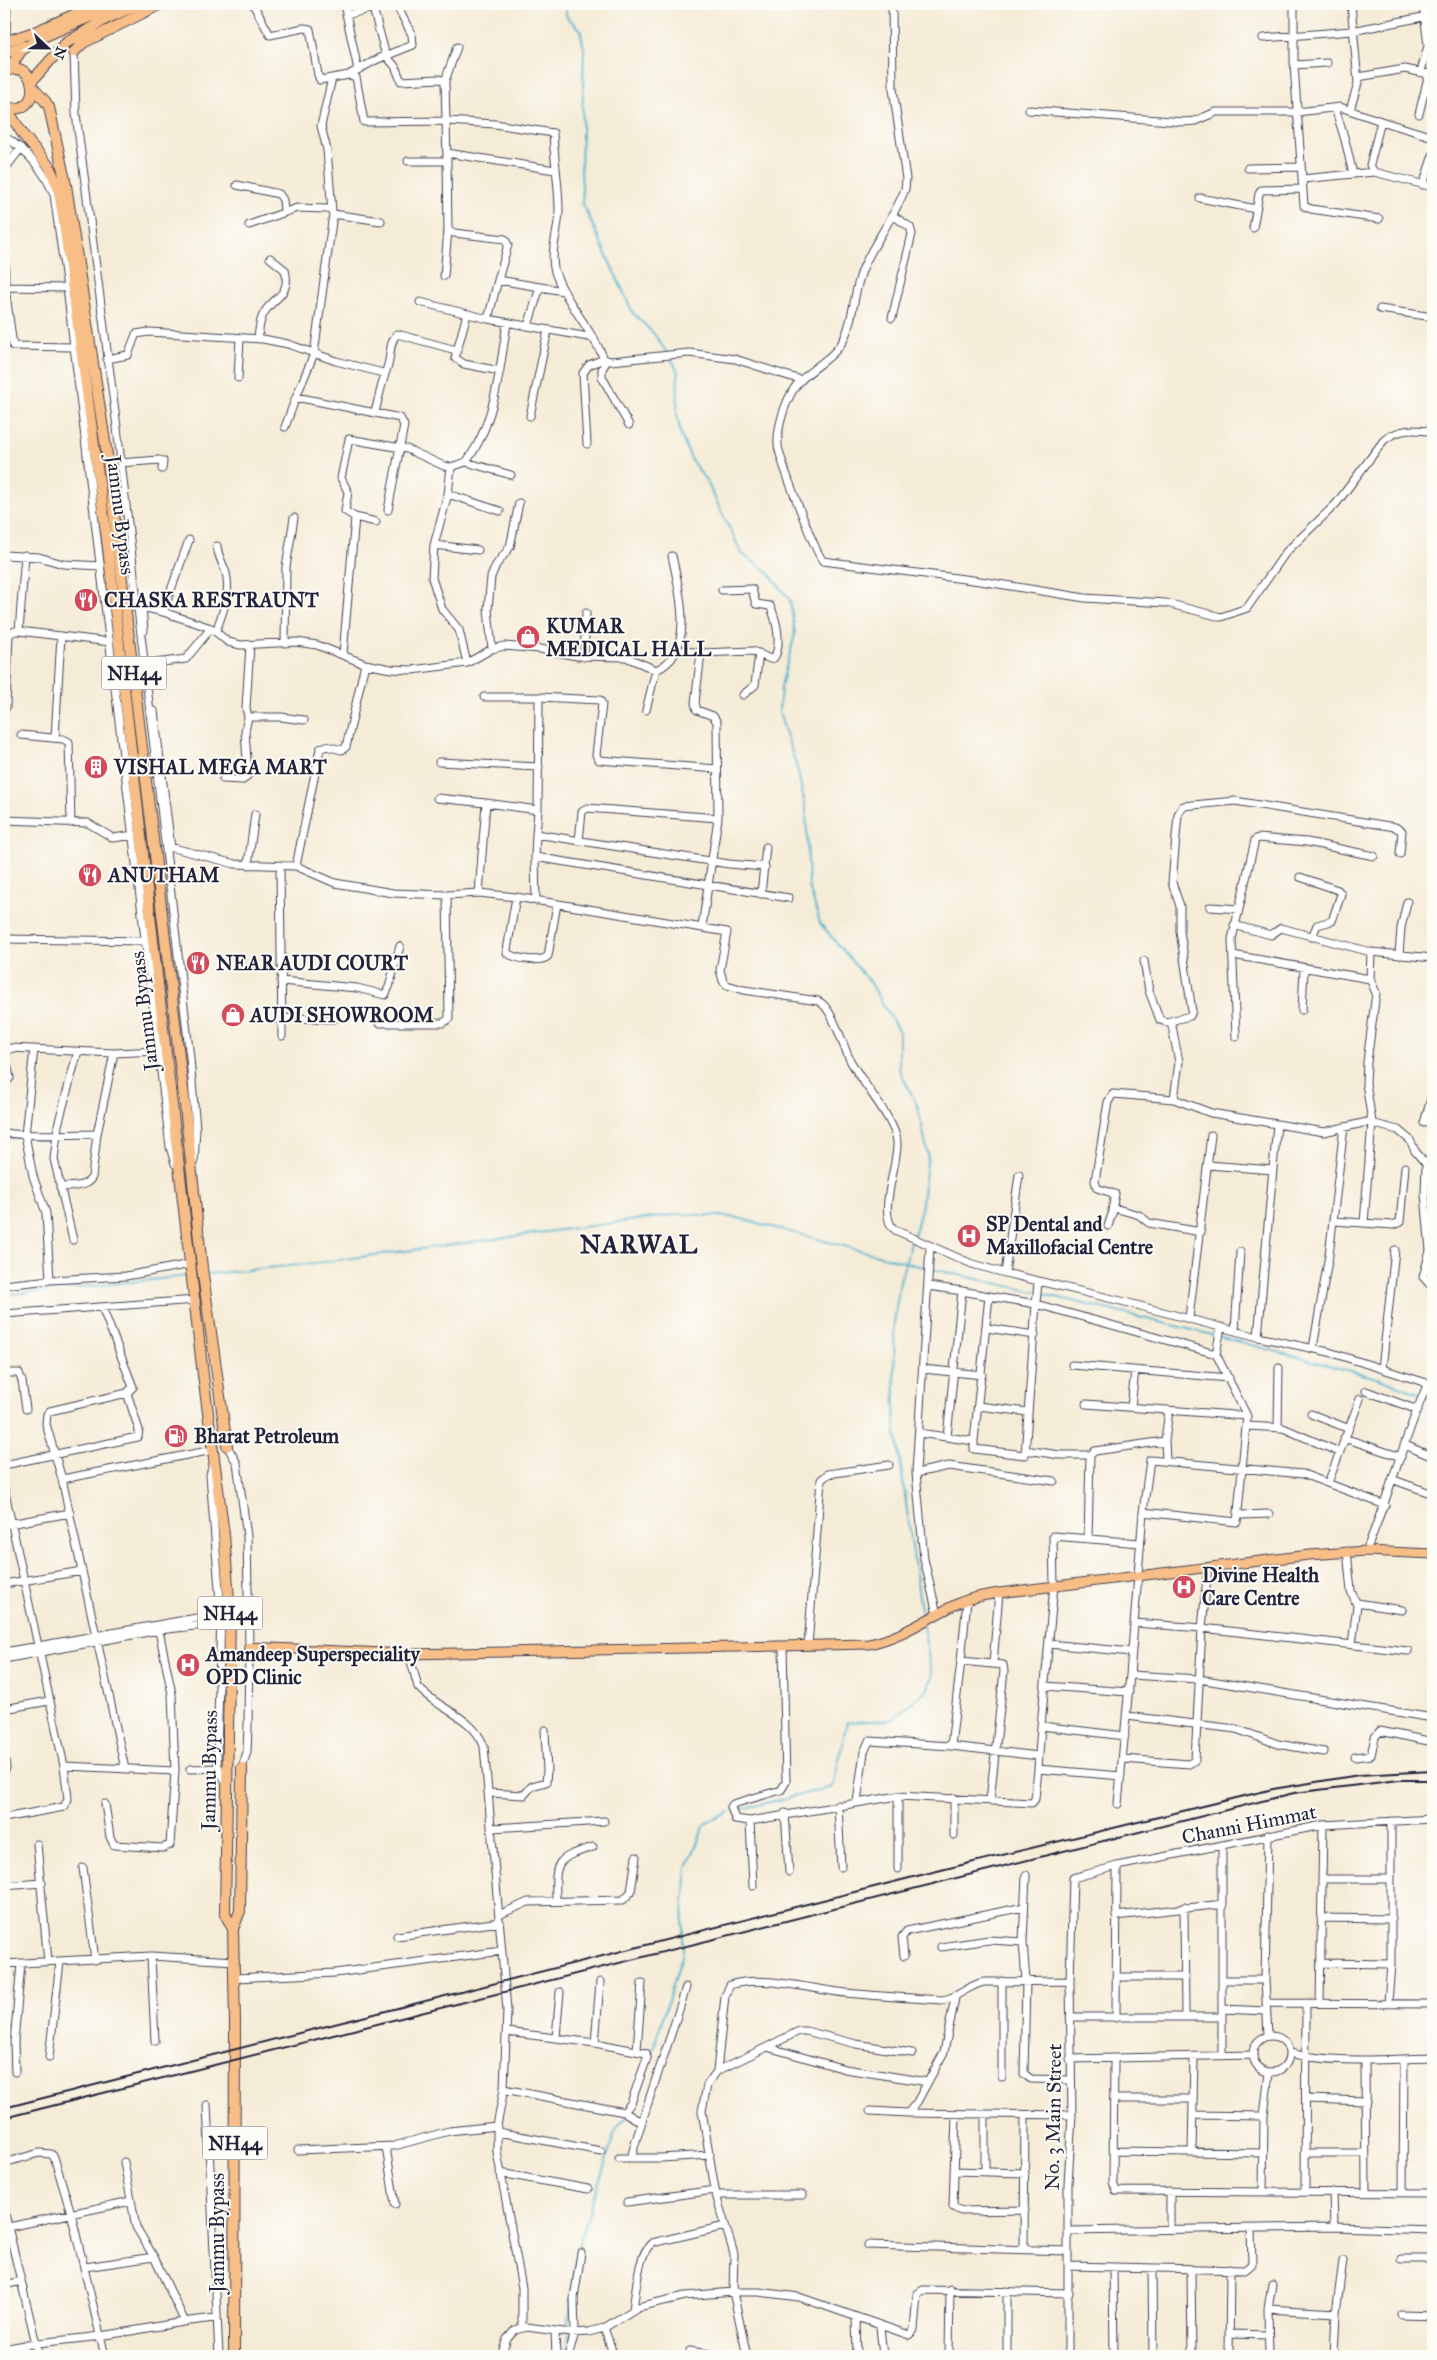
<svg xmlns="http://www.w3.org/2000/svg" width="1437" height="2360" font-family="'IM FELL Great Primer',serif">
<rect width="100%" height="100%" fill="#fdfcf7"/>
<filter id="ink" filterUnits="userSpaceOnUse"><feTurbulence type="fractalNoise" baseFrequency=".02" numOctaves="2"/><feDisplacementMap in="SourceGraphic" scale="10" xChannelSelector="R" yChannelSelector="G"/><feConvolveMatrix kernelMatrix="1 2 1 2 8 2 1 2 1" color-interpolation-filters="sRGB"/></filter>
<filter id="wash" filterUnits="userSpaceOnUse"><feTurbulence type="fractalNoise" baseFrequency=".0096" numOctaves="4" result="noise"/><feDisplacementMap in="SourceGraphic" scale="20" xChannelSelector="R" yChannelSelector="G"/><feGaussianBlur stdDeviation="1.12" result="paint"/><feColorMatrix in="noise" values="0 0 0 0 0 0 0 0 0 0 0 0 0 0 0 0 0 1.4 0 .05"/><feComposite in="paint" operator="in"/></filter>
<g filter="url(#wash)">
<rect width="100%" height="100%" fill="#f5ecd7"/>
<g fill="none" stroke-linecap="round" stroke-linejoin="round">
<path stroke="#50b2cf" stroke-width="2" d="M566 4V16L580 29 584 49 581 171 583 204 633 313 654 334 668 354
M671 358 678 372 677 413 681 436 692 461 707 482 742 554 767 571 790 600 795 634 781 686 779 712 797 768 806 809 809 886 820 923 872 985 899 1032V1069L918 1107 928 1155 921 1210 914 1235
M912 1240 900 1281 894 1322 895 1424 922 1618
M932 1269 1035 1292
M208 1274 308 1264 680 1214 734 1217 927 1268
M1039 1293 1217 1336
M4 1295 188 1276
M1221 1337 1377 1378 1421 1394
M1426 1396 1433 1399
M734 1811 833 1787 847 1722 891 1720 927 1690 932 1676 923 1626
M629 2113 636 2104 683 1953V1914L687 1868 705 1824 729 1812
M566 2351 576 2254 616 2129 626 2117"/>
</g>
</g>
<g filter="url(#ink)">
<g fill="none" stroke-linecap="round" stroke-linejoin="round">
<g stroke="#424052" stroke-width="9">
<path id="minor" d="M253 4 270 35 304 28 310 29 318 75 320 80 349 75 356 77 364 122 447 121 495 124 553 133C554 159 559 185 559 210 559 230 549 253 555 272 566 303 591 328 604 359L611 361 689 353 735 359 801 380
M344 4 358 70
M892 4 893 89 906 179 905 189C895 216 876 239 864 266 853 289 855 316 844 339 834 359 808 369 795 387 785 402 777 427 778 445 779 458 815 552 823 561L980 581 1085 598 1166 603 1221 617 1247 608 1286 552 1336 504 1384 440C1400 428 1414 429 1433 432
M1294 4V65L1304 206 1311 209 1379 219
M346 15 373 8 386 56 395 66 401 81 439 79 445 81 447 161
M1263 38 1352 31 1433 15
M74 52 76 114 116 419 190 1058 196 1129 194 1161
M1294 65 1327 63
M1421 71 1428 46 1423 4
M5 72 7 4
M350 74 378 59 413 45 412 35 396 4
M1358 77 1405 69 1433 75
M332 78 321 126 327 150 332 211
M445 81 457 47
M1335 108 1345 140 1353 174
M1029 110 1184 122 1195 121 1216 112H1297L1340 107 1381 121 1370 165 1374 172 1433 187
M1350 110 1358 83 1351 4
M1419 114 1429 73
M1381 121 1433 137
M4 136C27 151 44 169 54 195L67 288 170 1147 175 1164
M447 153 555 170
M408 161H447L448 230 454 233 505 239 508 245 498 280
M1248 168 1301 167
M4 170 21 148
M1302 179 1374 172
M237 185 279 194 283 200 284 211
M1423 185 1433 155
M1200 198 1256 209
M333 214 381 221
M4 218 5 287 13 346 74 347
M249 225 297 208 327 209 331 210 333 214 314 354 296 397
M1253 228 1259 194 1261 190 1302 189
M444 276 448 230
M5 287 67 288
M564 291 498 280 488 319 594 338
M420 302 488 319
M1380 309 1433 317
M467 314 455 358 464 364 500 371
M892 318 912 234 910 227 892 215
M528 326 540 287
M258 339C259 331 259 322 263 315 271 297 292 297 285 270L270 258
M107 359 128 355 136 334 149 332 263 339 288 344 336 361 383 373
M607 361 602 369V377L629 425
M238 378 240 338
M375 413C379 395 382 382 388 365 391 355 389 342 397 334L456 350
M530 416 548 330
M285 427 296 397 400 418 404 425 388 510
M587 444 583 373 589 365 604 359
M466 462C495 425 500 368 507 323
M120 463 159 460 163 461 162 469
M451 467 448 494 434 545 432 578 442 609 459 630 467 663
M448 494 500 511
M376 522 355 517 345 511 348 492 341 478 349 439 407 449 444 466 451 467 466 462 511 475
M434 545 478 550
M4 555 39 557 63 564 101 566
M25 555 19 631 110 642
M126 607H142L163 612 211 628 228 642 241 645 296 642 317 645 365 664 391 669 412 670 467 663 492 649 504 646 540 649 577 656 626 657 656 670C697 653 679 589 672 556
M142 607 144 631
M163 612 189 540
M216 631C223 612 231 593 226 573 223 563 218 557 217 546
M285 643 286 567 294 518
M250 645 246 708 248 717H281L304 720
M492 649 488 609 491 577 496 565 510 547 519 503
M677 650 701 653 753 651 770 659 774 658C782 645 777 620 770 606L756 604 752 589 722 590
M701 653 695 703 697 710 713 716 717 722 718 818 702 927
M343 654 355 517
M584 657 586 613
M147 664 186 659 211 628
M743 695 755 685 759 653
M484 697H539L538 810
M539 697 600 700 602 704 596 755 599 760 717 769
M4 707H6L9 634 15 631H19
M646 710 656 670
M154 711 171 848
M21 735 63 739 69 742 71 823
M55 738 61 636
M439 762 539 767
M223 779 243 780 248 775 245 731 248 717
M437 798 486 803
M4 820 88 823 113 838 134 835
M536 834 535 857 789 898
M579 841 582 812 587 808 718 818
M166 846 235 864 296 866 335 883 393 893 447 895 479 893 516 897 727 932 720 970 723 981 727 985 744 990 818 1001C832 1006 843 1046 850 1060 861 1082 896 1121 897 1142 899 1163 876 1216 895 1230L972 1264 1005 1273 1125 1302 1258 1337 1329 1352 1433 1385
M535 857 536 901
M248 865 255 814
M280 865 282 1036
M296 866 320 749 326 746 342 750 346 747 365 664
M1300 877 1338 890 1341 894 1332 921 1317 925 1312 937
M479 893 486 803 538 810 536 834 729 864 765 867
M761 894 766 847
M516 897 507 950V953C516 959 540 963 548 956L557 904
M1210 907 1239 909 1232 939 1236 1037
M1239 909 1255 840 1258 838 1307 842 1374 856
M1234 925 1271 935 1281 928 1371 952 1433 958
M4 939 146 941
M1233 955 1370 979
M1399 955 1401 928 1407 902
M1144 961 1149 991 1160 1020 1166 1022 1190 1016 1192 1011 1180 931V906L1172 883 1178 814 1183 806 1235 801 1395 827 1402 831 1400 854
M281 981 357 988 385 995 389 987 400 946
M1302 1010 1304 968
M282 1018 334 1019
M1171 1021 1179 1062 1174 1099
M379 1023H443L449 1019 447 895
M34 1049 25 1135 33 1176 46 1213 50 1280
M4 1084 10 1078 5 1055 10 1048 114 1053 158 1051
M1424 1123 1433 1092
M4 1132C13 1137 81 1134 97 1134
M1208 1165 1273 1170
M60 1187C71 1186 86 1188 92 1177L97 1134 114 1053
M1112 1210 1115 1194 1097 1188 1095 1181 1108 1102 1113 1094 1174 1099 1211 1113 1324 1132 1367 1122 1398 1130 1410 1140 1415 1151 1426 1164 1425 1194 1430 1251 1423 1277 1433 1288
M1333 1221 1393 1225 1400 1222 1405 1167
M1364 1223 1372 1122 1366 1083 1367 1062 1376 993 1370 979 1371 952
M1108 1226 1114 1208 1139 1215 1149 1223 1201 1232
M73 1240 54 1159 58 1125 78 1051
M930 1247 916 1473 924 1559 937 1614
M1005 1273 1019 1175
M1038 1282 1036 1304 1216 1354
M4 1285 50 1280 126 1276 191 1264
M928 1286 962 1291
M4 1314 196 1300
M1189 1318 1211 1135
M1221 1327 1216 1354 1247 1416 1237 1522 1143 1512 1130 1675 1199 1679 1433 1718
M987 1328 1035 1335
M1235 1331 1240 1252
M1258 1337 1277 1124
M1313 1348 1329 1255 1344 1127
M1072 1365 1229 1378
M923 1369 982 1375
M1382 1369 1395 1250
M4 1373H19L22 1381 26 1409
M1366 1391 1418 1410
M1086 1404 1247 1416
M978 1406 1028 1412
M1131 1407 1135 1370
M1311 1414 1347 1428
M1247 1426 1283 1428 1339 1452
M1278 1428 1279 1368
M919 1433 974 1441 989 1296 1036 1304 1025 1455 974 1449V1441
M947 1437 962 1291 989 1296
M1344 1438 1401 1457
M1405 1445 1433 1457
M227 1446 237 1463 247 1536 249 1647 248 1726 247 1752 242 1768
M1025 1450 1060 1455H1090L1088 1539
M1090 1455 1095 1451 1165 1441
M1166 1461 1165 1441 1169 1410
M213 1464 210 1475 221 1614 217 1755 218 1767 226 1783
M4 1465 138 1437 139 1430 127 1393
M916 1473 949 1466 1054 1481
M62 1479 46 1424 47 1414 50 1411 127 1393 133 1387 102 1307
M1394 1480 1433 1494
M1328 1483 1360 1399
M4 1488 64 1766
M1143 1512 1150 1460 1303 1474 1385 1505
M1238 1513 1241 1515 1269 1514
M4 1525 70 1513
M1347 1551 1351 1591 1357 1605 1352 1645
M1366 1551C1389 1496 1404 1438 1428 1383
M4 1584 82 1571
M1357 1603 1402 1610
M1134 1623 1202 1628 1408 1651
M1049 1644 1132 1652
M783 1646 786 1782 781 1790 733 1804 731 1807 735 1819 750 1821 898 1796
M808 1646 821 1480 828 1474 889 1465
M4 1652 225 1613
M409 1654 418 1687C438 1710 472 1715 484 1746L507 2010 504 2089 497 2126V2152L522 2288V2328
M4 1659 159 1630 221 1623
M961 1661 967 1600
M993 1663 999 1593
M1045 1686 1129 1692
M4 1709 49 1701
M1127 1716 1236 1729 1278 1744 1324 1752
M1041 1726 1054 1585 1053 1536 1140 1543
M951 1746 961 1661 1003 1665 1004 1671 990 1801
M4 1754 6 1768 4 1772
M1355 1757 1371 1755 1375 1737 1380 1731 1433 1742
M1123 1759 1189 1764 1195 1760 1202 1628 1208 1567
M125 1769 62 1479 213 1450
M190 1769 219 1768
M1121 1776 1038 1769 1041 1726 1125 1736
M489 1793 524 1795 532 1786 546 1782 547 1771 545 1730
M857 1802 864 1752 869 1741 951 1746 1039 1756
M105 1804 110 1837 114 1845 163 1848 170 1845 175 1771 172 1694 158 1626
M1118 1804 1130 1675
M838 1805 841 1867
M785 1813 789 1872
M4 1818 64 1807 68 1799 64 1766 175 1771
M750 1821 753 1886
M493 1828 604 1821
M954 1835V1798
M1268 1835 1265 1980 1268 2035
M37 1844 48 1962
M83 1868 95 1960
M898 1869V1796L1032 1803 1035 1799 1038 1769
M1026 1875 1023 1942 1026 1981 1024 2074 1031 2079 1071 2080
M1322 1879H1391
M4 1886 42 1883
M556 1901C555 1860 555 1859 593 1847
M1184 1907 1185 2016
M499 1915 528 1902 623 1900 631 1892 636 1857
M1116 1916 1223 1904
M1321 1918 1392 1919
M397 1936 500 1922
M941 1947 989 1940 1023 1942
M151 1956 155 2041
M904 1956 902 1937 907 1931 1024 1907
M1321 1963 1391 1964
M4 1964 151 1956 235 1961
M1117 1977H1185
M235 1978 335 1973 502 1951
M1223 1980H1265
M1002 1981V2077
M955 1998 944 2052 917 2102 908 2113 1072 2115
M1266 2003 1433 2004
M1320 2003 1323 1825
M1388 2003 1391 1964V1821
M1222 2009 1266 2011
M1070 2017H1222
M1116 2018 1117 1866
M507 2032 595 2043 646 2053 647 2058 631 2103 624 2112
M1253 2054a18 18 0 1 1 36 0a18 18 0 1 1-36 0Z
M556 2037 560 1992
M595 2043 600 1982
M767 2047 799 2031H806L856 2044 912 2053
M637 2050 642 1983
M1289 2053C1336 2064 1386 2059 1433 2058
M1222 2056V1845
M49 2057 60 1962
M1070 2059 1252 2055
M1114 2059 1113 2182 1116 2191 1433 2193
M1365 2060 1366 2192
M717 2071 767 2047 845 2069 928 2082
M15 2072 14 2042 21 1964
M504 2089 624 2112 641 2122
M1115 2099H1192
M1306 2099 1366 2101
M207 2105 219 2356
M870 2111 908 2113
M956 2114 953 2207 961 2211 1025 2210
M1193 2115 1264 2116
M498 2132 601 2151
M386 2147 395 2204
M298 2150 394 2146 449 2131 497 2126
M1114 2151 1264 2153
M1192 2151 1194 2057
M1305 2153H1365
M619 2158H661L710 2155
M631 2158C647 2100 669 2045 686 1987
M124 2162 136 2227 154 2257 184 2320
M4 2163 39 2153 51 2154 54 2157 71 2213 105 2356
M985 2170V2114
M954 2171 1025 2173
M500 2173 588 2189
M1263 2191 1264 2116 1269 2072
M1305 2192 1306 2003
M1333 2192 1334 2227
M1403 2192 1404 2059
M716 2195H803
M627 2202 715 2190
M4 2210 39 2356
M4 2228 131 2201
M1170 2229V2191
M1068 2231 1334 2227 1433 2230
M868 2245 1067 2251
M1024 2248 1025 2115
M1402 2259H1433
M1069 2266 1245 2270 1252 2264 1251 2230
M85 2267 154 2257
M1113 2267 1114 2356
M1152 2269 1153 2356
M1191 2269 1192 2356
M4 2285 21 2281
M633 2309C636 2292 638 2253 652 2243L725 2226
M1268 2309 1336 2313 1334 2356
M1336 2313 1343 2261
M1402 2315 1433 2316
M856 2318 857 2356
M880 2327 883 2356
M604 2328 614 2356
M555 2331 556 2356
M1229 2334 1268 2335
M4 2349C37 2341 66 2341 99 2336 139 2331 177 2321 217 2318
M690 2351 722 2356
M501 2356 507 2339 515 2330 527 2327 571 2333 589 2332 604 2328 638 2307 685 2296 733 2292H759L799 2297 909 2335 914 2330 917 2294 923 2290 1069 2293
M568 2356 575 2333 574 2298 581 2253
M747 2356 733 2292 734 2254 716 2195 702 2111 707 2085 717 2071 725 1996 730 1985C761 1974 813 1990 846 1993 878 1996 910 1998 942 2000 959 1998 968 1985 984 1982L1070 1981
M949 2356 950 2289
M1007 2356V2291
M1068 2356V2184L1072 2115 1070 1981 1073 1878 1117 1866 1323 1825 1433 1819
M1229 2356 1230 2269
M1269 2356 1268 2309 1272 2284"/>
</g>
<g stroke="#424052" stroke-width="11">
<path id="major" d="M249 1647 409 1654 869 1644C904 1637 930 1616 961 1602 973 1597 986 1595 999 1593L1309 1555 1366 1551 1433 1554"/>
</g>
<g stroke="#424052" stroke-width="12">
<path id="highway" d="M4 42 37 31 98 4
M74 52 83 43 161 4
M4 53 24 46
M8 70 21 51 36 40 120 4
M4 72C40 54 43 122 4 106
M31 82 66 43 106 19 139 4
M33 88 45 101 49 107 66 185 107 455 185 1106 202 1268 227 1446
M5 106 24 136 49 166 58 187 63 216 107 540 203 1375 224 1534 230 1613 225 1914 233 1929
M234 2356 235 2021 233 1929 240 1911 242 1768"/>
</g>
<use href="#minor" stroke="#fff" stroke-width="7"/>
<use href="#major" stroke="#f7be88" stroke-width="9"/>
<use href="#highway" stroke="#f7be88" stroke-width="10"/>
<path stroke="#22223b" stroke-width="2" d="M4 2108 933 1872 1273 1789 1359 1775 1433 1771
M4 2118 1294 1793 1399 1780H1433"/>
</g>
</g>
<defs>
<g id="restaurant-disc" transform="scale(1.25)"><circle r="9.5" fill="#d1495b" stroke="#fdfcf7"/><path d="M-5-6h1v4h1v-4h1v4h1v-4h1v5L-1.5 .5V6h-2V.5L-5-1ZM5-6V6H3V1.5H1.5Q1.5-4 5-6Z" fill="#fff"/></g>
<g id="shop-disc" transform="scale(1.25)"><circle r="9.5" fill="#d1495b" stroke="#fdfcf7"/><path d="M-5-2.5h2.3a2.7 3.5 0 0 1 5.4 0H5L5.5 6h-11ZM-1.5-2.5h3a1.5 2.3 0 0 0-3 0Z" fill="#fff"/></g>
<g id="building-disc" transform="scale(1.25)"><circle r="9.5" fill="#d1495b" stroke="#fdfcf7"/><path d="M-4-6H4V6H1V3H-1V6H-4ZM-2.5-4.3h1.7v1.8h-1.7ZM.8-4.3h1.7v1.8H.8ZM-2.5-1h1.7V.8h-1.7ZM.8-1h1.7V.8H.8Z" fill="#fff"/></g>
<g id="hospital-disc" transform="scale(1.25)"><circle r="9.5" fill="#d1495b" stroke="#fdfcf7"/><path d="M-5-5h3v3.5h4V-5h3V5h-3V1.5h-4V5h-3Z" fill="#fff"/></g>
<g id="fuel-disc" transform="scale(1.25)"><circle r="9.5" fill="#d1495b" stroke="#fdfcf7"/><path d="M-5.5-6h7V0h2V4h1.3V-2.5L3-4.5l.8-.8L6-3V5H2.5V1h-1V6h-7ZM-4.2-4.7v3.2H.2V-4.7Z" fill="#fff"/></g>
</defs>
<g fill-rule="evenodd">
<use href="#restaurant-disc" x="86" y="600"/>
<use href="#shop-disc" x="528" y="637"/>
<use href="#building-disc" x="96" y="767"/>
<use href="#restaurant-disc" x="90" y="875"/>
<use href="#restaurant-disc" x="198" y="963"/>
<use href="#shop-disc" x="233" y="1015"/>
<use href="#hospital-disc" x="969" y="1236"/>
<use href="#fuel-disc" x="176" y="1436"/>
<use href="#hospital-disc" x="1184" y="1587"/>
<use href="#hospital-disc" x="188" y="1665"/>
</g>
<g text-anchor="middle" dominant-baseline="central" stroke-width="4" stroke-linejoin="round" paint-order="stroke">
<g fill="#fdfcf7" stroke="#646373" stroke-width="1">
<rect x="101.5" y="656.5" width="65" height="33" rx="4"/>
<rect x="197.5" y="1596.5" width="65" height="33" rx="4"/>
<rect x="202.5" y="2126.5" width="65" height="33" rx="4"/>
</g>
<g font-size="19" font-weight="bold" fill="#22223b">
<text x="134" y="673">NH44</text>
<text x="230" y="1613">NH44</text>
<text x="235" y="2143">NH44</text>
</g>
<g font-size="20" fill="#22223b" stroke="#fdfcf7">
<text transform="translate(121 515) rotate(83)">Jammu Bypass</text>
<text transform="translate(144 1011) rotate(-97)">Jammu Bypass</text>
<text transform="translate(209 1770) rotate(-89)">Jammu Bypass</text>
<text transform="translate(1249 1824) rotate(-11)">Channi Himmat</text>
<text transform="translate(1053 2117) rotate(-89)">No. 3 Main Street</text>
<text transform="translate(217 2233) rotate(-90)">Jammu Bypass</text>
</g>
<g font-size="20" font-weight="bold" fill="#22223b" stroke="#fdfcf7" text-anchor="start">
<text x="104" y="600">CHASKA RESTRAUNT</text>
<text x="546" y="626">KUMAR<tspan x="546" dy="23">MEDICAL HALL</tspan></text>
<text x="114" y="767">VISHAL MEGA MART</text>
<text x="108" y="875">ANUTHAM</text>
<text x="216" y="963">NEAR AUDI COURT</text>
<text x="250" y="1015">AUDI SHOWROOM</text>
<text x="986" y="1224">SP Dental and<tspan x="986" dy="23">Maxillofacial Centre</tspan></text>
<text x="194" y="1436">Bharat Petroleum</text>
<text x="1202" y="1575">Divine Health<tspan x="1202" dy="23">Care Centre</tspan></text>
<text x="206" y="1654">Amandeep Superspeciality<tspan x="206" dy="23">OPD Clinic</tspan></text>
</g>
<g font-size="25" font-weight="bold" letter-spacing="1" fill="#22223b" stroke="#fdfcf7">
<text x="639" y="1244">NARWAL</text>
</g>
</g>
<rect width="1437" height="2360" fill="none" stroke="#fdfcf7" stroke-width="20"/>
<g transform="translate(48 48) rotate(112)" stroke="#fdfcf7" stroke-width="4" paint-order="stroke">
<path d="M0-4L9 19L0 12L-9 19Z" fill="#22223b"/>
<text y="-8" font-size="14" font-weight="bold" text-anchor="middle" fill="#22223b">N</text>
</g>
</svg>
